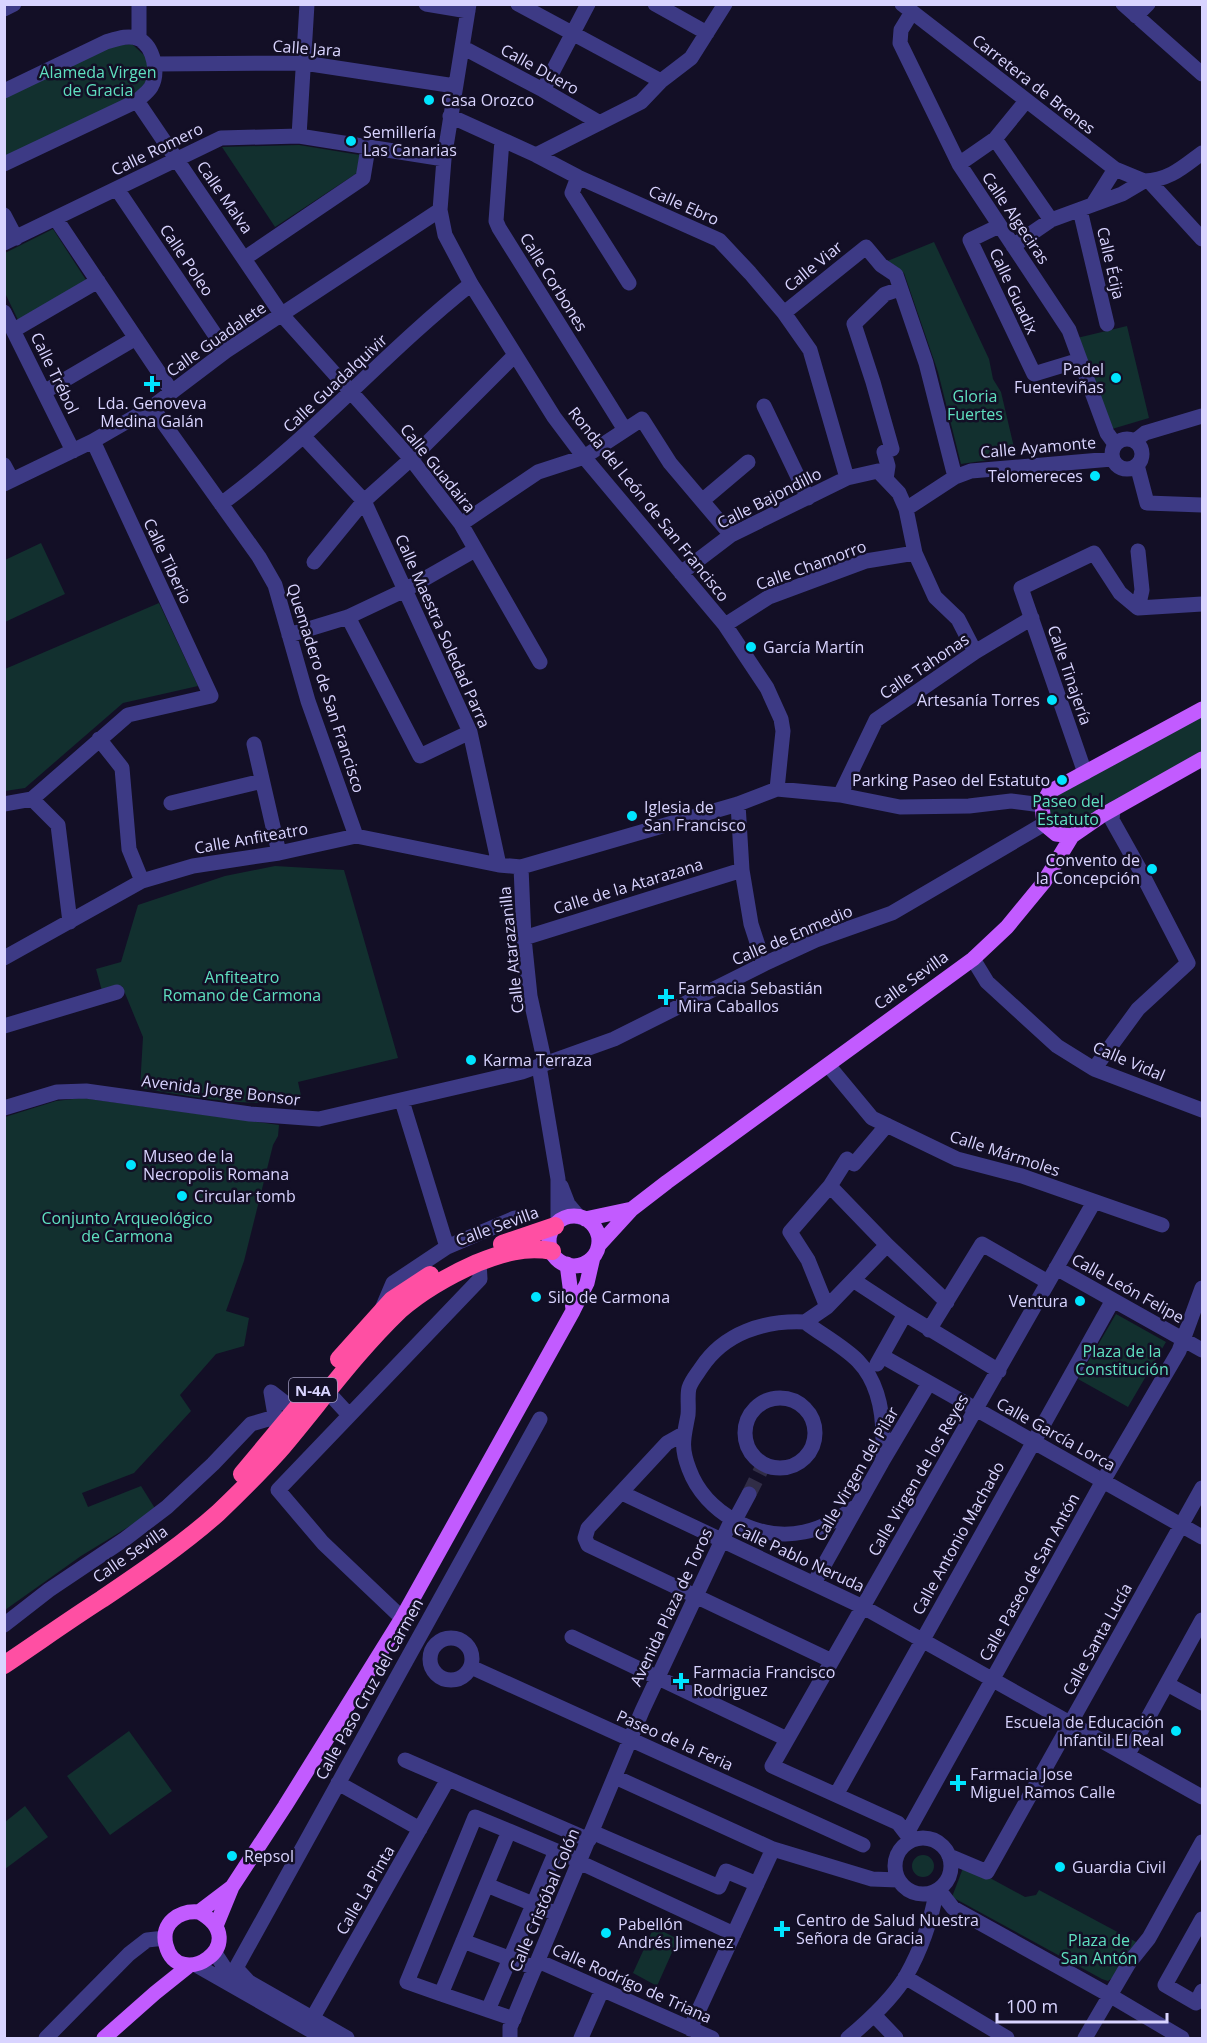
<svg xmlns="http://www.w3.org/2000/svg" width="1207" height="2043" font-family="'Open Sans',sans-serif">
<rect width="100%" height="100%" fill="#130f26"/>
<path fill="#12302f" d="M132 44 146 57 149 77 138 93 5 158V96L109 46Z
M299 145 360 155 357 173 275 227 222 147Z
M53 229 86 280 18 320 5 293V253Z
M934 242 989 359 993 379 1001 392 1016 456 961 464 938 372 904 273 885 262Z
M1127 326 1149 418 1112 429 1077 338Z
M41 543 65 594 5 622V560Z
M159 603 198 686 123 703 25 788 5 791V669Z
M1202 715V756L1070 831 1060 830 1050 823 1047 806 1054 797Z
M275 866 344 870 398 1058 298 1082 302 1100C247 1108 194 1097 140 1088L143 1037 122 986 102 991 96 969 121 962 138 905 225 876Z
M82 1098 279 1125 278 1136 273 1145 244 1261 226 1311 249 1318 244 1346 216 1354 180 1395 191 1411 134 1473 82 1493 88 1507 141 1486 156 1510 81 1556 5 1610V1117L56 1101Z
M1116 1314 1166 1342 1128 1407 1078 1379Z
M129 1731 172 1791 110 1835 67 1776Z
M25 1806 48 1837 5 1869V1822Z
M912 1866a11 11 0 1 1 22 0a11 11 0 1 1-22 0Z
M963 1868 979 1872 1025 1897 1036 1895 1039 1890 1138 1943 1112 1978 1108 1981 1102 1979 952 1897Z
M654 1927 678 1939 657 1986 633 1973Z"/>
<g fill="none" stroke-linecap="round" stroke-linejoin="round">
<path stroke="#312d47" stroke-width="15" stroke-dasharray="15 8" stroke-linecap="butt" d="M749 1494 762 1468"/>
<path stroke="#3d3a85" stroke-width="15" d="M139 4V39
M426 4 468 11
M469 4 444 159 440 210 445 235 471 284 554 417 584 457 725 625 767 688 781 719 783 731 777 789
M518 4 661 81
M655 4 707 33
M902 4 1115 169 1144 181C1170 180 1183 167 1202 153
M1123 4 1202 74
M4 9 14 4
M912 12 901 30 900 43 959 164 1069 330 1107 433 1115 444
M1136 16 1148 4
M462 47 543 90 600 123
M154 64 304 63 455 86
M543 90 588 4
M4 91 106 42C116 39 129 34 139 39 154 47 159 73 151 87 148 92 141 97 137 101L4 164
M137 101 282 315 411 459 461 524 540 662
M450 116 536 155 578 177 719 240 750 273 784 313 810 350 847 478
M299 136 307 4
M995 139 1051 220
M502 140 496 221 499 228 625 430
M536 155 641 102 661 81 691 58 725 4
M959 164 995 139 1026 101
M578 177 572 193 629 283
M1149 181 1202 239
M117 189 226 351
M1093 204 1115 169
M1080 210 1107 324
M4 215 16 238
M56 219 172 392
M999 226 970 240 1034 374 1080 360
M4 243 221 138 299 136 444 159
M1013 246 1051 220 1122 194 1144 181
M245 258 363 178 368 148
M4 312 73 451
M784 313 866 247 881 265 896 275 926 363 955 477
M14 330 98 281
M44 392 136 338
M764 406 808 498
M152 407 259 557 275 585 308 701 356 836
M304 437 364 501 405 590 470 732 499 865
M1112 454a15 15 0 1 1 30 0a15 15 0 1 1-30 0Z
M1135 441 1145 433 1202 416
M4 465 12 480
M1137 465 1147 503 1202 505
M886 479 888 466 884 452 892 449 873 382 854 324 885 294 900 289
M4 484 93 441 152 407 226 351 440 210
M703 500 748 462
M221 504C311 438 384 353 471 284
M906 509 955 477 971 471 1112 459
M461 524 538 472 584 457 642 419 670 463 731 535
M314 562 364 501 411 459 514 356
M681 573 731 535 847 478 878 471 899 493 906 509 915 553 935 597 958 619 975 652
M1138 608 1202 604
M1138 608 1142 590 1138 551
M348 617 420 756 470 732
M725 625 769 597 866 561 915 553
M289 635 348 617 405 590 475 550
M99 739 122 768 129 849 142 881
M254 744 279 853
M1085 773 1021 588 1094 553 1120 593 1138 608
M840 795 876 720 975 652 1032 618
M32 799 58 825 70 922
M171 803 262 781
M4 804 32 799 128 715 211 696 93 441
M738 804 742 870 751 924 764 964
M521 867 524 938 530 996 545 1064
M524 938 742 870
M4 958 142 881 193 866 279 853 356 836 499 865 521 867 738 804 777 789 840 795 900 807 969 806 1011 801 1042 805
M973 959 987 982 1057 1046 1094 1069 1202 1110
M4 1026 117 992
M828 1065 872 1118 957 1159 1022 1176 1162 1225
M539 1066 558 1179V1222
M1094 1069 1138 1009 1188 963 1140 870 1112 820 1113 809
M4 1108 57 1092 86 1091 250 1114 319 1119 522 1072 614 1039 764 964 816 940 892 913 1044 824
M561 1186 568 1204 579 1217
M830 1186 887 1245 947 1302
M447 1247 515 1218
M1056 1268 1202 1350
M853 1280 905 1314 999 1371
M827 1307 808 1260 790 1232 830 1186 847 1159 854 1164 887 1125
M382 1309 393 1283 447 1247 402 1101
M805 1322C764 1320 724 1333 701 1368 697 1374 691 1381 689 1388 687 1396 689 1406 688 1415 684 1437 680 1446 689 1469 705 1513 758 1542 804 1532 824 1528 841 1517 857 1506
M805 1322C822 1335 843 1346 858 1361 883 1387 885 1426 882 1460
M805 1322 827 1307 887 1245
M929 1330 982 1244 1048 1282
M882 1356 1202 1537
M877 1364 905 1314
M327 1391 349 1415
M745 1433a35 35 0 1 1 70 0a35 35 0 1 1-70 0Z
M277 1427 271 1392 289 1406 298 1407
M683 1434 667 1443 588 1528 585 1538 588 1545 832 1661
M622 1493 863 1607 1202 1797
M735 1520 749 1494
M814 1583 882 1462 929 1383
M402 1618 323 1543 278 1490 480 1279 479 1262
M4 1625 49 1590 125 1539 167 1507 213 1464 251 1424 275 1417
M572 1637 787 1739
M430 1659a21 21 0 1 1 42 0a21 21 0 1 1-42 0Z
M471 1667 863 1845
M1167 1684 1202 1703
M1128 1754 1202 1620
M405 1760 589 1840
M615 1777 773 1849 872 1879 898 1880
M338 1783 420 1829
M836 1795 1113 1300
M592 1832 719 1887 726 1871 757 1884
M907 1833 1103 1481 1179 1351 1202 1288
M895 1866a28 28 0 1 1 56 0a28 28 0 1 1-56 0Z
M911 1840 898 1823 772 1766 1094 1202
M949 1856 987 1872 1202 1488
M579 1862 734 1934
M487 1885 557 1914
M939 1890 953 1908 1111 1996 1182 2038
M1202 1919 1165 1985 1196 2003 1202 1991
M463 1941 535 1968
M215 1953 235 1984
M538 1961 712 2038
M196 1965 324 2038
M236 1968 249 1982 347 2038
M231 1977 540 1419
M905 1977 1007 2038
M441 1994 407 1982 475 1817 509 1831
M488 2010 556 1851
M874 2015 896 2038
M312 2019 448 1779
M514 2019 441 1994 509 1831 580 1861
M690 2029 773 1849
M46 2038 129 1954 147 1940 165 1938
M510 2038V2027L642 1711 732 1519
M581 2038 602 1990
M848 2038C867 2022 893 1998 906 1976 920 1952 932 1919 936 1892
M1085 2038 1129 1963 1149 1938 1202 1842"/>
<path stroke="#c25bff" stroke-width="15" d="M1202 709 1049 792 1042 805 1044 824 1056 834 1072 836 1101 816 1202 759
M549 1241a25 25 0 1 1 50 0a25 25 0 1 1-50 0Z
M585 1219 632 1209
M599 1245 632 1209 667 1182 973 959 1007 927 1044 882 1072 836
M567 1264 573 1309
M199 1912C255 1943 178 1993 166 1945 160 1923 180 1910 199 1912L232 1887
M216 1926 232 1887 285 1806 402 1618 573 1311 587 1283 593 1257
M104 2038 155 1993 190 1965"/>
<path stroke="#ff4fa3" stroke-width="18" d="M502 1244 555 1226
M339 1359 392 1300 430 1275
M242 1474 307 1396
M4 1665C37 1643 69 1620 102 1599 142 1572 182 1545 218 1513 239 1493 260 1472 279 1451 319 1404 355 1353 400 1310 423 1290 450 1275 477 1263 502 1253 525 1246 552 1251"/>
</g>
<g fill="#00e5ff" stroke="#130f26" stroke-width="2">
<circle cx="429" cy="100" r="6"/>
<circle cx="351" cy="141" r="6"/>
<circle cx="1116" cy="378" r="6"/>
<path d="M149 375h6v6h6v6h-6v6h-6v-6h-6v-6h6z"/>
<circle cx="1095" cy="476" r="6"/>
<circle cx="751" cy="647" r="6"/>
<circle cx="1052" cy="700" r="6"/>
<circle cx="1062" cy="780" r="6"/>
<circle cx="632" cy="816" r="6"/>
<circle cx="1152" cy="869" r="6"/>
<path d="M663 988h6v6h6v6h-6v6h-6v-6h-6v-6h6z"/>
<circle cx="471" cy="1060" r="6"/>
<circle cx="131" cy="1165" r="6"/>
<circle cx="182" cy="1196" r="6"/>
<circle cx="536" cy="1297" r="6"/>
<circle cx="1080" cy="1301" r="6"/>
<path d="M678 1672h6v6h6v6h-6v6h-6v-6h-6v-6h6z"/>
<circle cx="1176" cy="1731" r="6"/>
<path d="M955 1774h6v6h6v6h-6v6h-6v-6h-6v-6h6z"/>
<circle cx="232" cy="1856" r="6"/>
<circle cx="1060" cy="1867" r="6"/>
<path d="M779 1920h6v6h6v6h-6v6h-6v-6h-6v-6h6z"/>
<circle cx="606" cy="1933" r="6"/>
</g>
<g text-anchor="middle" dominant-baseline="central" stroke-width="5" stroke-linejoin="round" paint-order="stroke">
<rect fill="#130f26" stroke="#9e99be" stroke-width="1.5" x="289" y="1378" width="48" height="24" rx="4.5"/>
<g font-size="15" font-weight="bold" fill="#d9d4ff">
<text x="313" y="1390">N-4A</text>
</g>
<g font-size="16" fill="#d9d4ff" stroke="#130f26">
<text transform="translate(307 48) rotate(4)">Calle Jara</text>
<text transform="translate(540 69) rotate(29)">Calle Duero</text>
<text transform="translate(1034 84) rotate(38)">Carretera de Brenes</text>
<text transform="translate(157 149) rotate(-26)">Calle Romero</text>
<text transform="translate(225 197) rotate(55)">Calle Malva</text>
<text transform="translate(684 205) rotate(24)">Calle Ebro</text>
<text transform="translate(1016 218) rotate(56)">Calle Algeciras</text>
<text transform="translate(187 260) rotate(56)">Calle Poleo</text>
<text transform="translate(1111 263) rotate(77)">Calle Écija</text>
<text transform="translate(813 266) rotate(-39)">Calle Viar</text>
<text transform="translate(554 282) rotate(58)">Calle Corbones</text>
<text transform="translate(1014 291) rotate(65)">Calle Guadix</text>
<text transform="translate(216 339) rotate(-35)">Calle Guadalete</text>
<text transform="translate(55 373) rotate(64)">Calle Trébol</text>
<text transform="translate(335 383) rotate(-43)">Calle Guadalquivir</text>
<text transform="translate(1038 447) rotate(-5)">Calle Ayamonte</text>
<text transform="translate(438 468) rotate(51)">Calle Guadaira</text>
<text transform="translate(769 498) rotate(-27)">Calle Bajondillo</text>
<text transform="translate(649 504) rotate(51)">Ronda del León de San Francisco</text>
<text transform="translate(168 561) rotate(65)">Calle Tiberio</text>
<text transform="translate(811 565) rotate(-20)">Calle Chamorro</text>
<text transform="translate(443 631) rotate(66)">Calle Maestra Soledad Parra</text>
<text transform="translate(924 666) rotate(-34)">Calle Tahonas</text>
<text transform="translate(1070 675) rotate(71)">Calle Tinajería</text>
<text transform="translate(326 688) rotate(72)">Quemadero de San Francisco</text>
<text transform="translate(251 838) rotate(-10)">Calle Anfiteatro</text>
<text transform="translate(628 886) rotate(-17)">Calle de la Atarazana</text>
<text transform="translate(792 935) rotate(-23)">Calle de Enmedio</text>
<text transform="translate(511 950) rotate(-96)">Calle Atarazanilla</text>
<text transform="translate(911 980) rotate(-36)">Calle Sevilla</text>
<text transform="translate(1129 1061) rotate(23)">Calle Vidal</text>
<text transform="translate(221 1090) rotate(7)">Avenida Jorge Bonsor</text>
<text transform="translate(1005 1153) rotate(18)">Calle Mármoles</text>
<text transform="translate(497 1226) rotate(-20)">Calle Sevilla</text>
<text transform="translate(1128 1288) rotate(29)">Calle León Felipe</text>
<text transform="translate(1056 1434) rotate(29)">Calle García Lorca</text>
<text transform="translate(856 1474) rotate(-60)">Calle Virgen del Pilar</text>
<text transform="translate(918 1475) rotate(-60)">Calle Virgen de los Reyes</text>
<text transform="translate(958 1538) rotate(-61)">Calle Antonio Machado</text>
<text transform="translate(130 1554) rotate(-35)">Calle Sevilla</text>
<text transform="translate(799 1557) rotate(25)">Calle Pablo Neruda</text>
<text transform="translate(1029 1577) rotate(-61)">Calle Paseo de San Antón</text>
<text transform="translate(671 1607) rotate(-65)">Avenida Plaza de Toros</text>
<text transform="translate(1097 1639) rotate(-61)">Calle Santa Lucía</text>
<text transform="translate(369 1689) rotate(-61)">Calle Paso Cruz del Carmen</text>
<text transform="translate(675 1740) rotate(24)">Paseo de la Feria</text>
<text transform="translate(365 1890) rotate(-60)">Calle La Pinta</text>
<text transform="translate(544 1900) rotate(-67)">Calle Cristóbal Colón</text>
<text transform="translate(632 1983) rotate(24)">Calle Rodrígo de Triana</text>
</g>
<g font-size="16" fill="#5fe0c0" stroke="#130f26">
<text x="98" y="72">Alameda Virgen<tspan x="98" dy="18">de Gracia</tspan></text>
<text x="975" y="396">Gloria<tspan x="975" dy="18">Fuertes</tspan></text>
<text x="1068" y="801">Paseo del<tspan x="1068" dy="18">Estatuto</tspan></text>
<text x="242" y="977">Anfiteatro<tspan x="242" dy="18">Romano de Carmona</tspan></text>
<text x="127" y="1218">Conjunto Arqueológico<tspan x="127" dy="18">de Carmona</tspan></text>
<text x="1122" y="1351">Plaza de la<tspan x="1122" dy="18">Constitución</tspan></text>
<text x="1099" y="1940">Plaza de<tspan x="1099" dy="18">San Antón</tspan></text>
</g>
<g font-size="16" fill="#d9d4ff" stroke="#130f26" text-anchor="start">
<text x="441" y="100">Casa Orozco</text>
<text x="363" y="132">Semillería<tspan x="363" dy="18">Las Canarias</tspan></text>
<text x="1104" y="369" text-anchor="end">Padel<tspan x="1104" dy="18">Fuenteviñas</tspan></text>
<text x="152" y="403" text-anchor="middle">Lda. Genoveva<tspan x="152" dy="18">Medina Galán</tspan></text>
<text x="1083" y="476" text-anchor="end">Telomereces</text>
<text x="763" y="647">García Martín</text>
<text x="1040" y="700" text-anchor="end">Artesanía Torres</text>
<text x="1050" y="780" text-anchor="end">Parking Paseo del Estatuto</text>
<text x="644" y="807">Iglesia de<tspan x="644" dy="18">San Francisco</tspan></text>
<text x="1140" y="860" text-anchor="end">Convento de<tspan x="1140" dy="18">la Concepción</tspan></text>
<text x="678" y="988">Farmacia Sebastián<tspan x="678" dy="18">Mira Caballos</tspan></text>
<text x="483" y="1060">Karma Terraza</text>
<text x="143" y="1156">Museo de la<tspan x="143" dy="18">Necropolis Romana</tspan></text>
<text x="194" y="1196">Circular tomb</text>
<text x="548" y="1297">Silo de Carmona</text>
<text x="1068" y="1301" text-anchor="end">Ventura</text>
<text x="693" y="1672">Farmacia Francisco<tspan x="693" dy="18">Rodriguez</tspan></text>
<text x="1164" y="1722" text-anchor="end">Escuela de Educación<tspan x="1164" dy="18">Infantil El Real</tspan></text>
<text x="970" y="1774">Farmacia Jose<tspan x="970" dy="18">Miguel Ramos Calle</tspan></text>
<text x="244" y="1856">Repsol</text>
<text x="1072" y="1867">Guardia Civil</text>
<text x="796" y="1920">Centro de Salud Nuestra<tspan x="796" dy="18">Señora de Gracia</tspan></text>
<text x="618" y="1924">Pabellón<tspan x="618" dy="18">Andrés Jimenez</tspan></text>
</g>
</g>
<rect width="1207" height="2043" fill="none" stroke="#d9d4ff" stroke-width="12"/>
<path d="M997 2013v9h170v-9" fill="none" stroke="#d9d4ff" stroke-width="3"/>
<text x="1006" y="2013" font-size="18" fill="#d9d4ff" stroke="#130f26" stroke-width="4.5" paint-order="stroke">100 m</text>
</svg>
